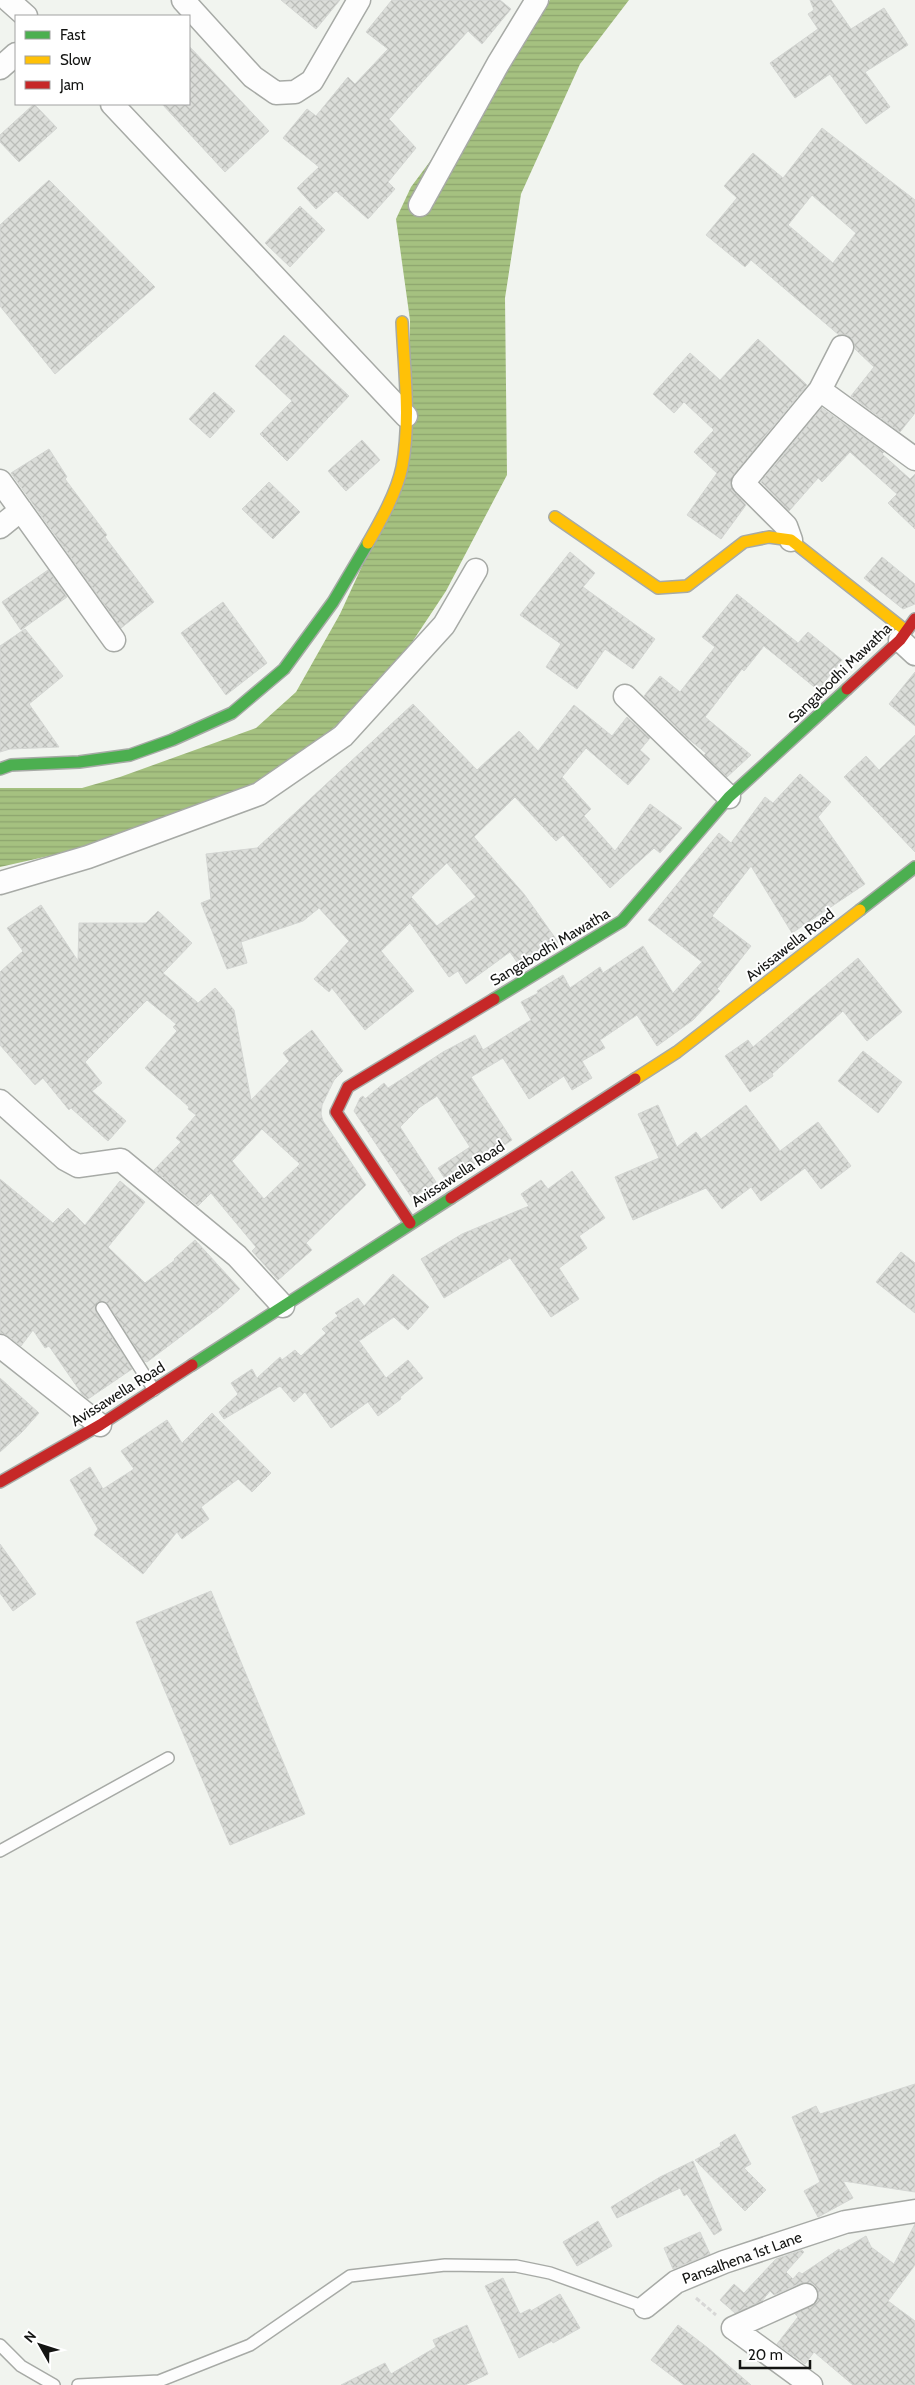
<svg xmlns="http://www.w3.org/2000/svg" width="915" height="2385" font-family="Cabin,sans-serif">
<defs>
<pattern id="water-rules" width="6" height="5" patternUnits="userSpaceOnUse" patternTransform="scale(1.25)"><rect width="6" height="5" fill="#a5c180"/><path d="M0 2.5h6" fill="none" stroke="#8da56e"/></pattern>
<pattern id="building-cross-hatch" width="8" height="8" patternUnits="userSpaceOnUse" patternTransform="scale(1.25)"><rect width="8" height="8" fill="#dbddd9"/><path d="M0 0l8 8M0 8l8-8" fill="none" stroke="#bbbdb9"/></pattern>
</defs>
<rect width="100%" height="100%" fill="#f1f4ef"/>
<path fill="url(#water-rules)" d="M550 0H629L580 64 521 194 505 298 507 475 446 591 387 680 293 764 203 811 102 844 0 867V788H82L120 777 256 728 296 692 340 614 409 464 410 320 396 219 411 187Z"/>
<path fill="url(#building-cross-hatch)" stroke="#d4d6d3" fill-rule="evenodd" d="M281 0H340L316 29Z
M392 0H500L511 9 482 44 468 31 389 119 416 148 388 182 395 189 368 219 336 191 316 209 297 188 319 167 283 138 307 109 316 116 348 77 355 84 388 49 366 32Z
M810 0H831L851 29 884 8 908 45 865 72 890 107 866 124 830 74 795 98 770 63 818 29 808 14 814 10Z
M189 46 269 131 225 172 162 104H189Z
M34 104 57 128 19 162 0 142V135Z
M822 128 915 200V413L900 432 851 396 874 367 855 349 853 340 848 335H839L751 260 745 267 706 235 737 198 724 186 753 153 783 178ZM812 195 856 233 833 263 788 225Z
M49 180 155 287 55 374 0 306V225Z
M300 206 325 230 290 267 265 243Z
M284 335 349 396 287 461 260 434 292 401 255 366Z
M758 339 807 385 733 475 731 487 746 505 721 539 687 515 717 473 694 452 714 430 684 402 674 413 653 394 690 353 720 380Z
M214 392 235 411 210 438 189 419Z
M822 408 884 452 882 454 910 479 915 474V529L888 503 897 494 850 452 822 482 818 478 789 511 761 482Z
M362 440 380 460 346 491 328 471Z
M49 449 67 477 65 479 107 535 105 537 154 602 121 628 11 473Z
M269 482 300 512 273 539 242 509Z
M570 552 595 573 583 587 655 639 633 669 605 649 577 689 546 667 561 644 520 615Z
M882 557 915 584V604L903 609 864 578Z
M48 570 67 597 21 630 2 602Z
M737 594 798 643 808 632 842 660 818 690 764 646 744 671 742 669 705 717 751 755 727 777 704 755 706 753 687 738 644 696 660 676 680 692 715 647 702 637Z
M223 602 267 663 226 695 181 633Z
M25 629 63 676 29 704 59 747 10 749 0 752V646Z
M915 672V726L889 704Z
M413 704 477 770 519 731 538 751 574 705 612 736 627 717 650 738 640 750 650 759 628 785 586 748 562 777 591 809 584 816 615 851 650 804 682 828 660 853 654 848 610 888 563 835 556 841 515 797 474 837 524 894 558 942 519 965 510 952 466 984 458 971 449 977 410 923 381 951 414 991 365 1030 332 988 329 992 314 979 349 941 319 908 303 921 241 942 247 963 227 969 201 903 211 899 206 854 257 848ZM447 863 476 897 437 926 411 897Z
M915 735V852L844 777 866 756 879 770Z
M800 774 831 802 818 817 865 884 792 933 751 866 712 916 751 946 717 989 720 991 693 1020 657 1046 637 1015 600 1040 605 1048 582 1061 592 1078 572 1090 564 1076 529 1099 503 1058 471 1077 512 1140 447 1182 438 1168 470 1147 437 1096 420 1107 400 1127 436 1182 412 1198 354 1111 360 1098 363 1096 365 1099 384 1083 388 1088 443 1052 475 1035 483 1050 531 1020 521 1002 538 993 537 991 563 975 570 988 600 967 603 973 643 946 673 993 702 962 648 920 719 833 731 843 765 797 773 803Z
M41 905 78 961 79 923H146L158 911 192 943 163 973 198 1003 215 988 234 1010 251 1100 289 1061 283 1053 312 1030 343 1071 334 1080 322 1105 321 1114 323 1121 366 1185 306 1243 312 1250 278 1280 252 1251 256 1247 211 1193 198 1206 154 1170 181 1142 176 1138 196 1115 188 1109 189 1107 145 1068 177 1031 173 1027 176 1024 147 1000 85 1062 102 1083 92 1091 126 1121 108 1141 71 1108 69 1110 43 1078 35 1085 0 1045V972L23 951 7 928ZM262 1129 300 1164 264 1199 232 1161Z
M858 958 902 1012 867 1041 843 1011 772 1074 773 1076 750 1092 725 1056 748 1040 753 1047Z
M863 1051 902 1082 878 1113 838 1081Z
M658 1105 677 1147 696 1132 701 1139 746 1105 780 1151 818 1122 851 1166 821 1189 805 1168 761 1201 751 1187 722 1209 706 1188 633 1220 615 1177 659 1158 638 1114Z
M572 1171 605 1218 579 1236 587 1248 559 1268 579 1299 551 1317 510 1258 444 1298 421 1259 462 1234 529 1206 521 1194 541 1180 548 1189Z
M0 1179 53 1223 68 1208 85 1225 120 1181 145 1202 108 1247 145 1283 175 1260 174 1259 195 1240 240 1289 220 1307 147 1362 144 1361 108 1304 102 1301 98 1302 95 1308 96 1312 132 1369 88 1399 82 1394 49 1346 45 1348 33 1330 21 1346 8 1336 0 1333Z
M901 1252 915 1263V1313L876 1282Z
M393 1274 429 1307 408 1330 394 1317 359 1341 386 1378 408 1360 423 1378 400 1397 401 1399 378 1416 368 1402 331 1428 305 1392 294 1402 280 1386 224 1419 219 1412 238 1394 231 1383 252 1369 257 1378 280 1357 282 1360 295 1350 301 1356 326 1333 322 1329 338 1316 335 1313 358 1298 364 1306Z
M0 1378 39 1413 22 1432 0 1452Z
M212 1413 271 1473 252 1492 238 1479 201 1507 209 1519 182 1539 177 1532 143 1574 94 1535 98 1529 70 1480 90 1467 103 1489 134 1469 121 1451 167 1420 182 1443Z
M0 1544 36 1594 13 1611 0 1593Z
M211 1591 305 1814 230 1845 136 1622Z
M915 2084V2192L843 2181 853 2198 818 2217 804 2191 820 2182 792 2117 816 2106 820 2114Z
M735 2134 751 2164 744 2168 766 2190 745 2211 695 2160 721 2146 720 2143Z
M693 2161 722 2230 714 2235 687 2194 684 2196 680 2188 617 2218 611 2207 660 2177Z
M598 2221 612 2246 577 2266 563 2242Z
M915 2224V2265L888 2301 915 2321V2385H853L814 2352 805 2364 777 2344 798 2317 795 2314 817 2302 818 2290 813 2284 801 2283 774 2295 770 2291 762 2301 735 2313 720 2300 734 2284 744 2293 776 2259 802 2250 804 2252 786 2272 793 2279 799 2272 802 2274 839 2249 840 2251 866 2236 871 2247 894 2264Z
M700 2232 710 2254 673 2269 664 2248Z
M503 2278 520 2314 530 2309 531 2311 560 2294 580 2328 553 2343 552 2341 519 2358 485 2286Z
M467 2325 488 2374 465 2385H341L385 2363 391 2374 436 2347 433 2340Z
M678 2325 708 2348 751 2385H684L651 2360Z"/>
<g fill="none" stroke-linecap="round" stroke-linejoin="round">
<g stroke="#a7aaa6" stroke-width="14">
<path id="lane" d="M102 1308 154 1390
M0 1851 168 1758
M0 2345 21 2366 54 2385
M78 2385 159 2381 250 2345 350 2276 445 2265 516 2266 550 2273 645 2307"/>
</g>
<g stroke="#a7aaa6" stroke-width="25">
<path id="street" d="M8 0 26 16
M183 0 253 77 276 93 295 92 312 81 359 0
M0 68 16 54
M112 104 406 416
M420 205 498 64 537 0
M820 390 915 459
M0 481 114 640
M0 527 21 510
M791 540 786 526 743 483 820 390 842 347
M900 640 915 654
M625 696 729 797
M0 883 88 857 259 794 343 736 444 625 476 570
M0 1101 65 1159 78 1166 121 1160 237 1256 283 1306
M0 1346 100 1425
M645 2307 676 2282 724 2262 845 2222 915 2211
M733 2328 811 2385
M733 2328 806 2295"/>
</g>
<g stroke="#a7aaa6" stroke-width="14">
<path id="fast" d="M0 769 11 765 79 762 130 755 172 740 232 713 284 669 333 602 368 543
M860 910 915 867
M494 999 622 921 729 797 847 689
M192 1365 451 1198"/>
</g>
<g stroke="#a7aaa6" stroke-width="14">
<path id="slow" d="M555 517 658 588 687 586 744 542 769 537 791 540 905 630
M368 543C380 522 397 492 402 467 411 420 404 369 402 322
M635 1079 677 1052 860 910"/>
</g>
<g stroke="#a7aaa6" stroke-width="14">
<path id="jam" d="M847 689 900 640 915 619
M451 1198 635 1079
M410 1223 336 1112 348 1087 494 999
M0 1482 100 1425 192 1365"/>
</g>
<path stroke="#d7d7d6" stroke-width="3" stroke-dasharray="5 2.5" stroke-linecap="butt" d="M696 2298 716 2315"/>
<use href="#lane" stroke="#fdfdfd" stroke-width="11"/>
<use href="#street" stroke="#fdfdfd" stroke-width="22"/>
<use href="#fast" stroke="#4caf50" stroke-width="11"/>
<use href="#slow" stroke="#ffc107" stroke-width="11"/>
<use href="#jam" stroke="#c62828" stroke-width="11"/>
</g>
<g text-anchor="middle" dominant-baseline="central" stroke-width="4" stroke-linejoin="round" paint-order="stroke">
<g font-size="15" fill="#141513" stroke="#fff">
<text transform="translate(840 673) rotate(-44)">Sangabodhi Mawatha</text>
<text transform="translate(790 945) rotate(-38)">Avissawella Road</text>
<text transform="translate(550 947) rotate(-31)">Sangabodhi Mawatha</text>
<text transform="translate(458 1174) rotate(-33)">Avissawella Road</text>
<text transform="translate(118 1394) rotate(-32)">Avissawella Road</text>
<text transform="translate(742 2258) rotate(-20)">Pansalhena 1st Lane</text>
</g>
</g>
<rect x="15" y="15" width="175" height="90" fill="#ffffff" stroke="#a1a1a1"/>
<rect x="25" y="31" width="25" height="8" fill="#4caf50" stroke="#a1a1a1"/>
<text x="60" y="40" font-size="15" fill="#141513">Fast</text>
<rect x="25" y="56" width="25" height="8" fill="#ffc107" stroke="#a1a1a1"/>
<text x="60" y="65" font-size="15" fill="#141513">Slow</text>
<rect x="25" y="81" width="25" height="8" fill="#c62828" stroke="#a1a1a1"/>
<text x="60" y="90" font-size="15" fill="#141513">Jam</text>
<g transform="translate(40 2345) rotate(309)" stroke="#ffffff" stroke-width="4" paint-order="stroke">
<path d="M0-4L9 19L0 12L-9 19Z" fill="#141513"/>
<text y="-8" font-size="14" font-weight="bold" text-anchor="middle" fill="#141513">N</text>
</g>
<path d="M740 2360v8h70v-8" fill="none" stroke="#141513" stroke-width="2.5"/>
<text x="748" y="2360" font-size="15" fill="#141513" stroke="#ffffff" stroke-width="4" paint-order="stroke">20 m</text>
</svg>
